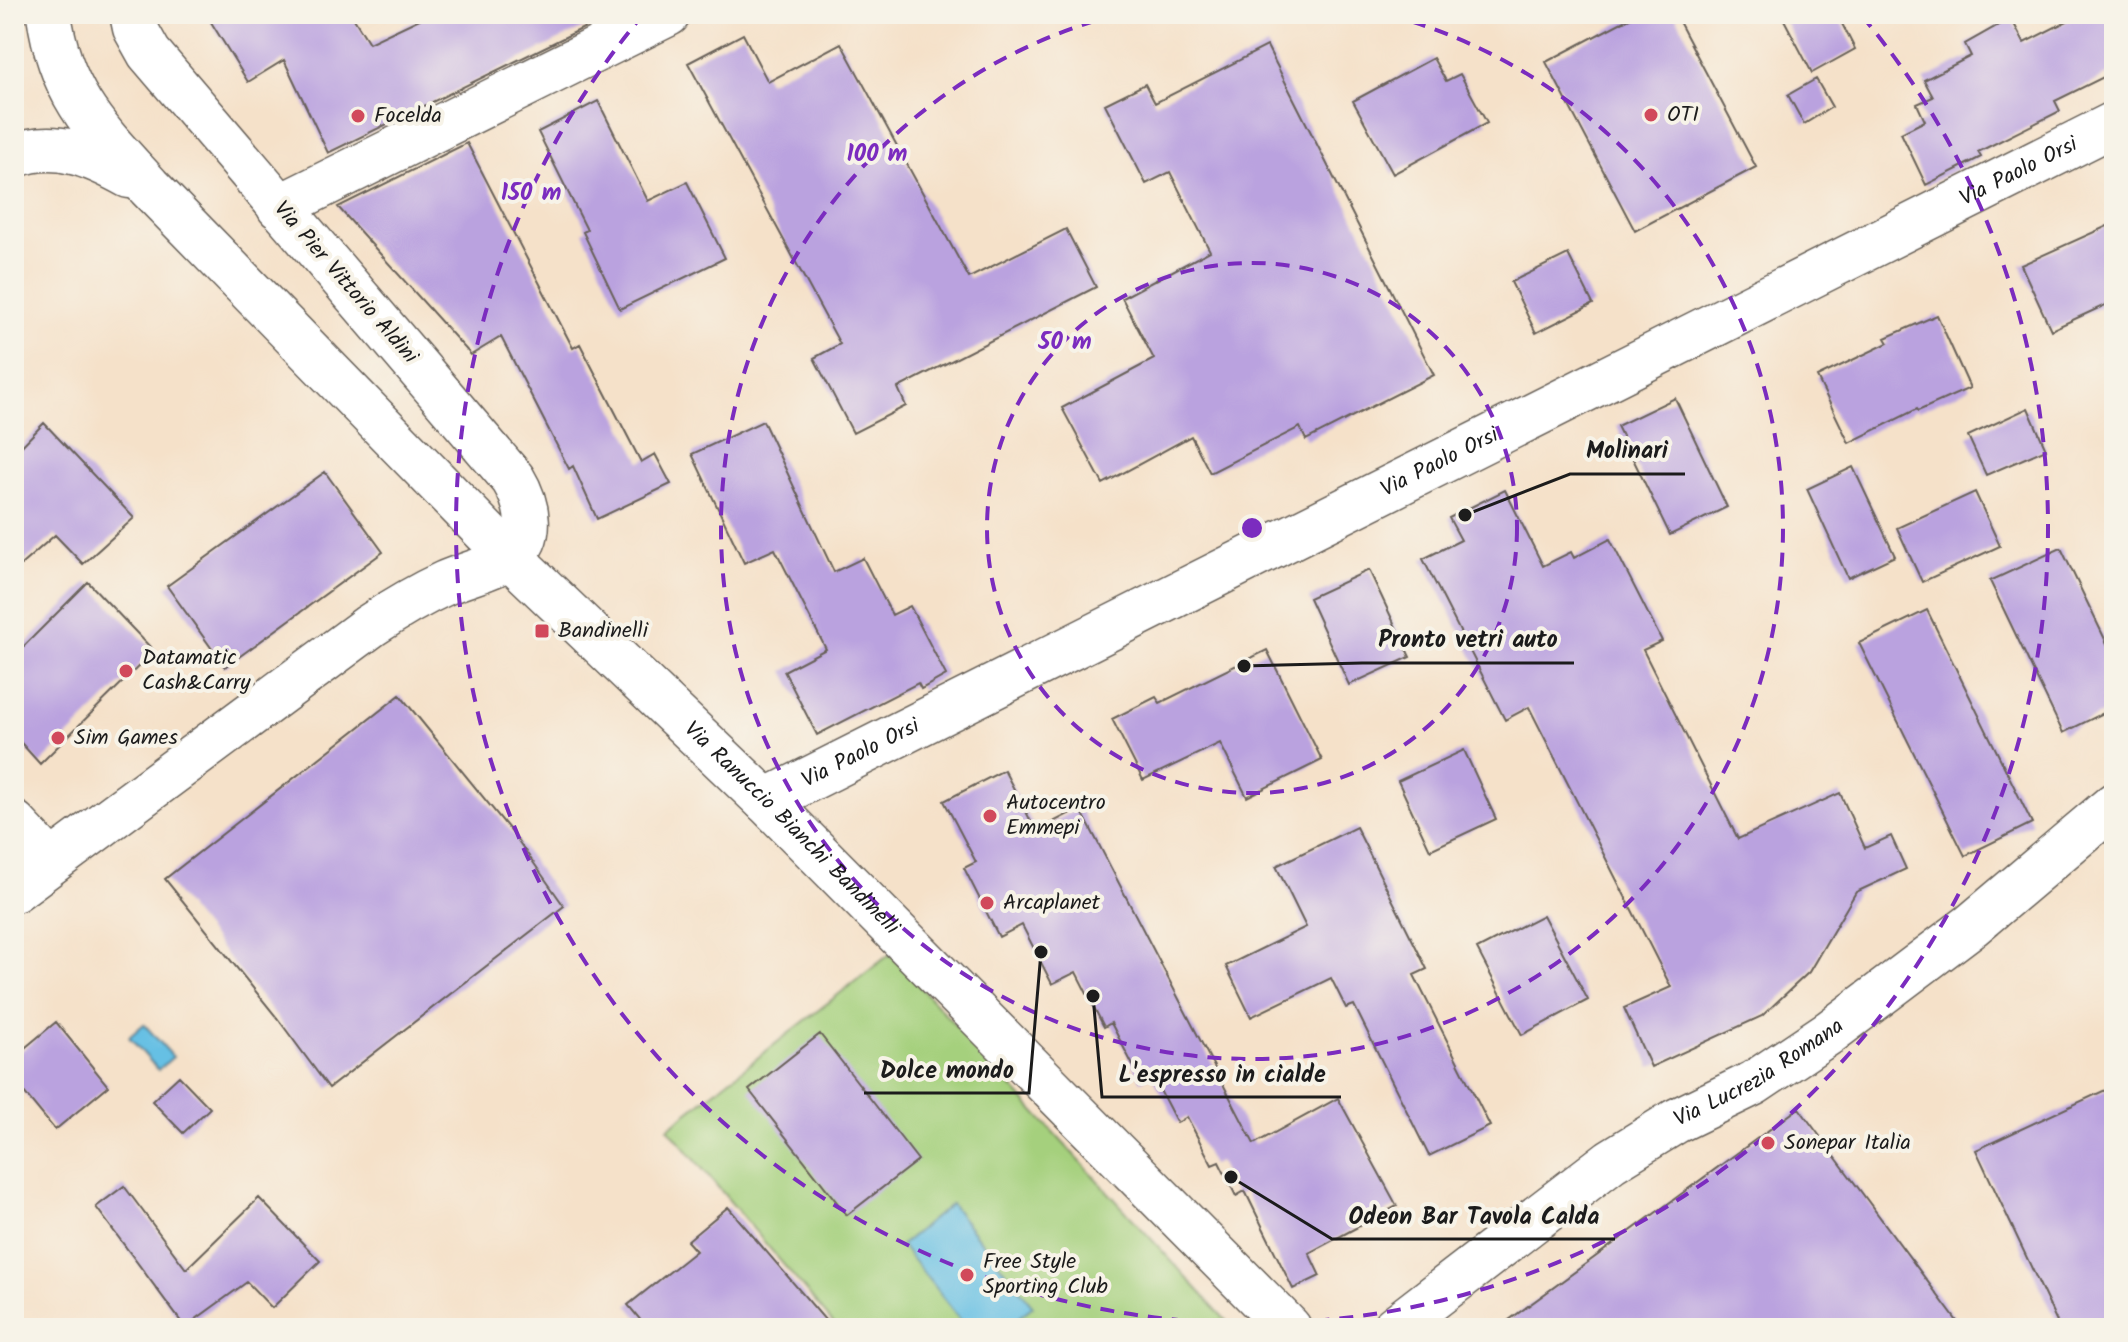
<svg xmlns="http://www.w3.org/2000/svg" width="2128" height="1342" font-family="Kalam,sans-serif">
<rect width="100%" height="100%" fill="#f7f3e8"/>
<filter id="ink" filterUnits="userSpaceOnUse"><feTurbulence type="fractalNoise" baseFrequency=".0125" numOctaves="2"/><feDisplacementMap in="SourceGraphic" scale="16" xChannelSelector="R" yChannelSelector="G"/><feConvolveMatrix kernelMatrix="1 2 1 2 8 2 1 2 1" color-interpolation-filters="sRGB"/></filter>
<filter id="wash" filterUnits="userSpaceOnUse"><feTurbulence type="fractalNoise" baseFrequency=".006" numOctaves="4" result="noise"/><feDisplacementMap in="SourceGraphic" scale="32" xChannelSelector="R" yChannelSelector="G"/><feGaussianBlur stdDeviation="1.8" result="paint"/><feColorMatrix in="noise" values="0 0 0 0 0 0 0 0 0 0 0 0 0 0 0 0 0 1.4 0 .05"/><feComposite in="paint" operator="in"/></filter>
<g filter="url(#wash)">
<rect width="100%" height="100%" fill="#f5e1c9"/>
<path fill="#a5d07d" stroke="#60764c" stroke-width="2" d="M890 954 1233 1328H837L668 1128Z"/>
<path fill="#66c0e4" stroke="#416e80" stroke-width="2" d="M144 1024 173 1057 158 1070 129 1037Z
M951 1204 1033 1306 1005 1328H967L901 1245Z"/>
<g id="blocks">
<path fill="#baa2df" d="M206 14H351L369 43 430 14H612L328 153 284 60 248 82Z
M1637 14H1675L1756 167 1635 231 1546 62Z
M1781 14H1837L1855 49 1812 73Z
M2081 14H2114V72L2055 101 2060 111 1978 152 1981 157 1926 185 1901 133 1925 121 1917 104 1933 97 1924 80 1971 56 1965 44 2011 18 2024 43Z
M743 34 768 82 841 43 969 278 1066 229 1096 287 898 388 906 406 853 433 814 358 840 344 688 63Z
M1267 46 1434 375 1306 440 1300 427 1210 473 1191 436 1103 484 1062 408 1154 359 1122 298 1210 251 1170 172 1146 184 1105 104 1145 84 1155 103Z
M1433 58 1446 81 1460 74 1487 123 1393 174 1353 101Z
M1816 79 1832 107 1804 124 1788 95Z
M598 101 648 201 687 182 725 258 620 309 583 232 587 230 538 132Z
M467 143 573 348 580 344 641 462 655 454 671 484 597 519 573 466 569 469 501 337 471 355 338 207Z
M2114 223V301L2051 330 2021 265Z
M1568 254 1593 304 1536 333 1511 282Z
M1937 315 1970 388 1918 411 1917 409 1849 443 1817 377 1888 343 1885 338Z
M1675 398 1727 507 1670 535 1617 426Z
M2028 408 2046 449 1986 475 1968 436Z
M763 421 834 572 863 558 892 615 910 606 946 675 921 689 918 683 817 735 784 671 826 649 775 549 744 563 692 454Z
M44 423 134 518 83 564 55 535 14 571V454Z
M1853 467 1895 556 1848 578 1807 489Z
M325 472 383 552 225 667 167 586Z
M1505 490 1543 566 1571 552 1574 558 1610 539 1662 641 1643 650 1738 839 1840 793 1865 848 1891 836 1906 869 1856 892 1809 972 1762 1016 1651 1067 1624 1008 1671 987 1529 707 1505 720 1423 559 1461 540 1449 518Z
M1975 492 2000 546 1922 582 1897 528Z
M2061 548 2114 658V708L2063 733 1990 581Z
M1369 570 1410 657 1349 685 1309 598Z
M88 582 154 651 40 764 14 735V656Z
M1927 610 2032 823 1965 856 1859 643Z
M1267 650 1322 760 1247 797 1220 743 1143 780 1112 719 1156 697 1160 703Z
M400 695 514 835 564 906 329 1088 278 1019 165 879Z
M1464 750 1496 819 1430 850 1398 781Z
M1004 770 1036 831 1080 808 1254 1144 1338 1098 1397 1206 1309 1253 1320 1276 1293 1289 1245 1191 1236 1196 1219 1162 1212 1165 1187 1117 1177 1123 1152 1075 1141 1081 1111 1023 1104 1027 1076 972 1052 984 1022 925 999 937 964 868 976 862 944 801Z
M1356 827 1427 969 1414 975 1490 1126 1429 1156 1354 1005 1346 1008 1331 978 1251 1017 1226 966 1306 927 1276 866Z
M1543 915 1588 1000 1522 1035 1477 949Z
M56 1022 108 1086 55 1130 14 1080V1057Z
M820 1034 918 1160 847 1215 749 1090Z
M179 1076 210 1108 183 1133 152 1101Z
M2114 1086V1328H2060L1976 1150Z
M1799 1108 1962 1328H1498Z
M124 1186 186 1269 259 1198 320 1261 272 1308 247 1282 185 1327 96 1207Z
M728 1207 832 1328H647L628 1305 696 1251 687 1241Z"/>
</g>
</g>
<g filter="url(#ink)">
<use href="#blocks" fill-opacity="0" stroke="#686159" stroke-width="2"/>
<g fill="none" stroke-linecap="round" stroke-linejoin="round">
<g stroke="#686159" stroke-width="47">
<g id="minor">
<path id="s1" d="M49 14C60 95 97 130 149 187L510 557 766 801 1289 1328"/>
<path d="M14 156C55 139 93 156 129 176"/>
<path d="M279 207 668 14"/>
<path id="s2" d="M766 801 2114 124"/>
<path d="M14 823 51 862"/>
<path d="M14 890 370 626C394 610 419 595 445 583 465 574 490 569 509 557 537 540 527 502 513 479L149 53 135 28 132 14"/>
<path id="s3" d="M1394 1328 1611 1161 1676 1121 1754 1083 1830 1032 1972 925 2114 805"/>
</g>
</g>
<use href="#minor" stroke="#fff" stroke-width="44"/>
</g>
</g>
<g fill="none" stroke="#7b2cbf" stroke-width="4" stroke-dasharray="14 10">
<circle cx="1252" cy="528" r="265"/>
<path d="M1389 15A531 531 0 1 1 1115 15"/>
<path d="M1862 16A796 796 0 1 1 642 16"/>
</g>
<g fill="#d1495b" stroke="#f7f3e8" stroke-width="3">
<circle cx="1651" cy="115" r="8"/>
<circle cx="358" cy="116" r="8"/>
<rect x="534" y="623" width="16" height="16" rx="4"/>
<circle cx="126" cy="671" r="8"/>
<circle cx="58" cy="738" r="8"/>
<circle cx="990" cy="816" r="8"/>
<circle cx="987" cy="903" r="8"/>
<circle cx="1768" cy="1143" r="8"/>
<circle cx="967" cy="1275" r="8"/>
</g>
<g text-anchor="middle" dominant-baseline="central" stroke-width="8" stroke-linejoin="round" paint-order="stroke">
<g font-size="22" fill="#1c1c1c" stroke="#f7f3e8" text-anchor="start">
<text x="1667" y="115">OTI</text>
<text x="374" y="116">Focelda</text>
<text x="558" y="631">Bandinelli</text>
<text x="142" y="658">Datamatic<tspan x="142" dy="25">Cash&amp;Carry</tspan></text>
<text x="74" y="738">Sim Games</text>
<text x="1006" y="803">Autocentro<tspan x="1006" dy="25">Emmepi</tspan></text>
<text x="1003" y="903">Arcaplanet</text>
<text x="1784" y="1143">Sonepar Italia</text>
<text x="983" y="1262">Free Style<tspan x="983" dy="25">Sporting Club</tspan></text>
</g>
<g font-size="22" fill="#1c1c1c" stroke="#f7f3e8">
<text stroke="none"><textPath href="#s2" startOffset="1402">Via Paolo Orsi</textPath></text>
<text transform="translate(345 283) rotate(49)">Via Pier Vittorio Aldini</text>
<text stroke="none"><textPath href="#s2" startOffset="754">Via Paolo Orsi</textPath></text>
<text stroke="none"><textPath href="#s2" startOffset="106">Via Paolo Orsi</textPath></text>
<text stroke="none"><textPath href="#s1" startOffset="1112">Via Ranuccio Bianchi Bandinelli</textPath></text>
<text stroke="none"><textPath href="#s3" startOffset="446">Via Lucrezia Romana</textPath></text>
</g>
</g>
<circle cx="1252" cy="528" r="12" fill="#7b2cbf" stroke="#f7f3e8" stroke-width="4"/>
<g font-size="24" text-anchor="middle" font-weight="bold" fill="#7b2cbf" stroke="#f7f3e8" stroke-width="8" stroke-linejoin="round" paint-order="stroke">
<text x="877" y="161">100 m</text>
<text x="531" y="200">150 m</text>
<text x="1065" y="349">50 m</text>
</g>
<path fill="none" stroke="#1c1c1c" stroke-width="3" d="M1465 515L1570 474H1685M1244 666L1362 663H1574M1041 952L1029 1093H864M1093 996L1102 1097H1341M1231 1177L1332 1239H1615"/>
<g fill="#1c1c1c" stroke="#f7f3e8" stroke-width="3">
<circle cx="1465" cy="515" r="8"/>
<circle cx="1244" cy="666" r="8"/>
<circle cx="1041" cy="952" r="8"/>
<circle cx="1093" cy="996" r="8"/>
<circle cx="1231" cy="1177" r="8"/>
</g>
<g font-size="24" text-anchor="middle" font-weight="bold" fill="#1c1c1c" stroke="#f7f3e8" stroke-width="8" stroke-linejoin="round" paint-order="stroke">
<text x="1627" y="458">Molinari</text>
<text x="1468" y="647">Pronto vetri auto</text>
<text x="947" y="1078">Dolce mondo</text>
<text x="1222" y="1082">L'espresso in cialde</text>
<text x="1474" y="1224">Odeon Bar Tavola Calda</text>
</g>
<rect width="2128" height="1342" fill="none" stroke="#f7f3e8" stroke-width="48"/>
</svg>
